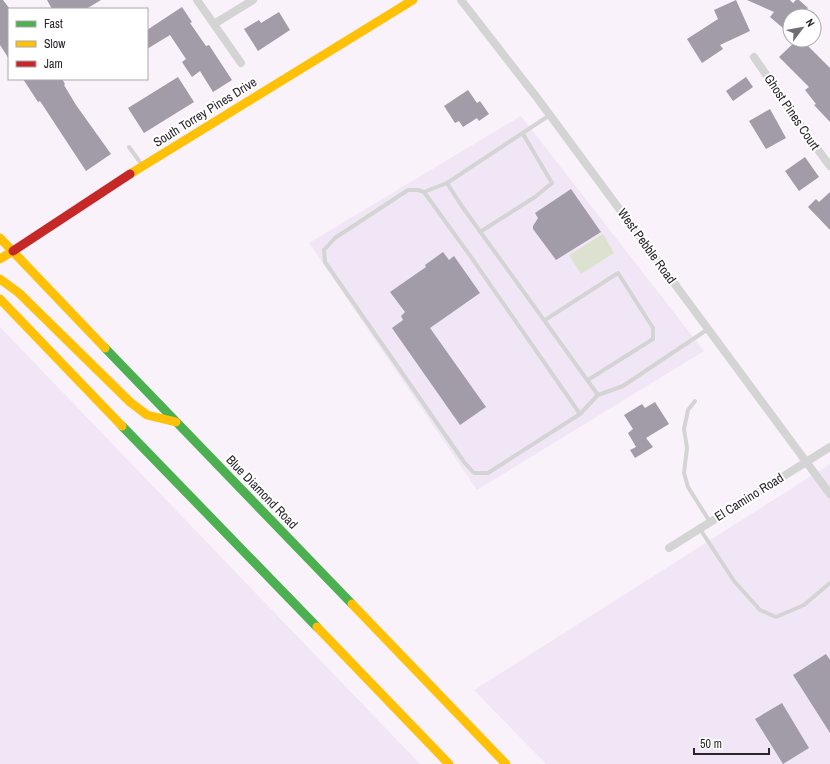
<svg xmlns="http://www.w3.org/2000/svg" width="830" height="764" font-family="'Archivo Narrow',sans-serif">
<rect width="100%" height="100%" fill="#f9f2fa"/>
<path fill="#f1e6f5" d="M521 116 704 351 477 490 309 243Z
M0 327 420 764H0Z
M830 464V764H546L474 690Z"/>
<path fill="#dde2d0" d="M603 234 614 253 581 274 569 255Z"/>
<path fill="#a29ba8" d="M0 0H3L9 8V59L0 45Z
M47 0H101L86 9H52Z
M736 0 750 31 720 45 723 49 702 63 687 39 718 19 714 10Z
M747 0H790L793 3 796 0H799L808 8 801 16H790V34L770 17 774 12Z
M182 7 192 22 190 23 206 46 209 45 232 80 213 92 200 71 192 77 182 62 186 59 170 35 147 49V30Z
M279 12 290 30 258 51 244 29 259 20 261 23Z
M797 40H802L830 68V122L814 105 816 104 805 90 809 87 779 57Z
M178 77 194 102 144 133 128 108Z
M746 77 753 87 733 101 726 91Z
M23 79H62L65 84 64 85 76 105 111 154 86 171 40 101 38 102Z
M468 90 477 103 480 101 489 114 479 121 477 118 463 127 459 121 455 123 444 106Z
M770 109 786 138 766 149 749 121Z
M805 157 819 177 799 191 785 171Z
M571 189 601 232 556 260 533 229V226L538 218 535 213Z
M830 192V230L808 207 816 199 819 202Z
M443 252 449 260 454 256 480 293 430 328 486 407 460 425 392 328 403 320 401 316 405 312 390 292 426 267 425 265Z
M655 402 669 424 646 438 653 447 635 458 630 450 636 447 628 433 633 429 624 415 642 404 645 408Z
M826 654 830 660V733L793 675Z
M782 703 809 748 783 764 755 719Z"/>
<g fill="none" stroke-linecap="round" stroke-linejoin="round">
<path stroke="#d5d4d5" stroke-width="4" d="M550 115 447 183 461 205 598 395 623 386 708 329
M129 147 142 165
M447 183 424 192 418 190H408L335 238 324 250 325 262 464 462 474 473H488L580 414 598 395
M424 192 471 257 580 414
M480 232 535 197 552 183 523 134
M545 320 618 273 653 328V339L588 380
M695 401 688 410 684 429 687 448 684 473 688 487 710 522
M700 529 734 581 760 610 776 617 804 605 830 583"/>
<path stroke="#d5d4d5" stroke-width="8" d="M197 0 241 63
M461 0 538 99 830 494
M214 24 253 0
M754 57 810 139 830 166
M669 548 830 447"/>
<path stroke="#4caf50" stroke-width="9" d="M105 348 352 604
M122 426 317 627"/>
<path stroke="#ffc107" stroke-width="9" d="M130 174 413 0
M0 238 105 348
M0 259 13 251
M0 279 19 293 130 402 147 415 176 422
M0 299 122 426
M352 604 506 764
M317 627 449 764"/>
<path stroke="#c62828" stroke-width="9" d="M13 251 130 174"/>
</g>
<g text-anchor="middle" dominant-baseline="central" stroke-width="4" stroke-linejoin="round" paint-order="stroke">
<g font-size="13" fill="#2a252a" stroke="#fff">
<text transform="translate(205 112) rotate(-32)">South Torrey Pines Drive</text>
<text transform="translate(792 112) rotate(56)">Ghost Pines Court</text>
<text transform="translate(647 246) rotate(54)">West Pebble Road</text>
<text transform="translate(262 492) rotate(46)">Blue Diamond Road</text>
<text transform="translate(749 497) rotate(-32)">El Camino Road</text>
</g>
</g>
<rect x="8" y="8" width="140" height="72" fill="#ffffff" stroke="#aaa8aa"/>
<rect x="16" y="21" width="20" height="6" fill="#4caf50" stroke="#aaa8aa"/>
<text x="44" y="28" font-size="12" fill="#2a252a">Fast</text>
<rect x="16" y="41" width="20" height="6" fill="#ffc107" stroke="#aaa8aa"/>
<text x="44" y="48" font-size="12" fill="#2a252a">Slow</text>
<rect x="16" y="61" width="20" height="6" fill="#c62828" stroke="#aaa8aa"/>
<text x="44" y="68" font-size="12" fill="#2a252a">Jam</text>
<g transform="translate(802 28) rotate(58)"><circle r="19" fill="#ffffff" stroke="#aaa8aa"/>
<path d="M0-3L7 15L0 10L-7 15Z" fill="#726d73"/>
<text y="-6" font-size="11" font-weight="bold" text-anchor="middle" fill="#2a252a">N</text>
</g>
<path d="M694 748v6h75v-6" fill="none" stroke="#2a252a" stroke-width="2"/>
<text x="700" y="748" font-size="12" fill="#2a252a" stroke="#ffffff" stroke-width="3" paint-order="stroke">50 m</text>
</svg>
